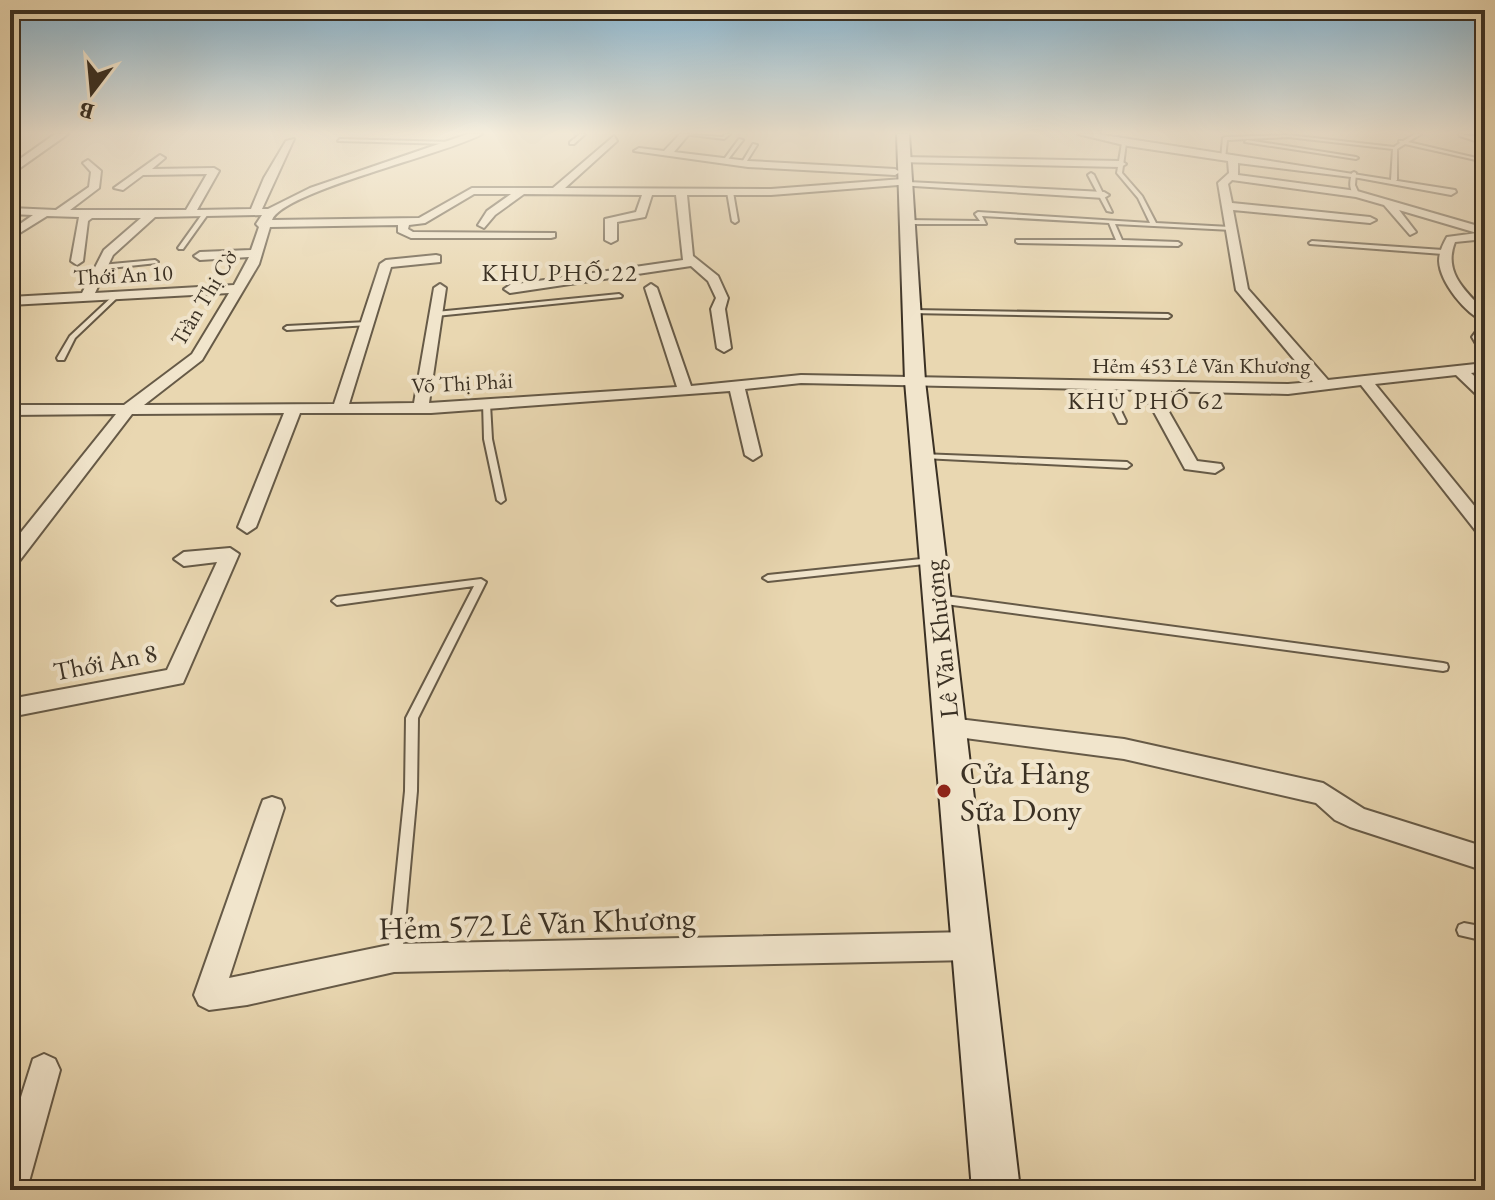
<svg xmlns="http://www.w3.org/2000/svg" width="1495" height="1200" font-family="'EB Garamond',serif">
<rect width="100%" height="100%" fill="#e9d7b1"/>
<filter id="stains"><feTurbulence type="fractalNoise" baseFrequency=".0025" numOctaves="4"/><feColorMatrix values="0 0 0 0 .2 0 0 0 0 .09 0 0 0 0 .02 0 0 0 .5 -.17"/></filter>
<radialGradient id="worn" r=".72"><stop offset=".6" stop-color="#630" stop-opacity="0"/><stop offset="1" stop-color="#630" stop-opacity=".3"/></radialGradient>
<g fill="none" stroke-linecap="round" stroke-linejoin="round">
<g stroke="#665a47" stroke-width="4">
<path id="service" d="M580 134H585L574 144H570V142Z
M684 134 723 137 725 134H730L724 139Z
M1415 134H1421L1408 142 1485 160V162L1405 144 1397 149V180L1394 182 1391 180 1393 149 1288 137 1227 140 1225 159 1223 160 1221 159 1223 138 1225 137 1288 135 1394 147 1400 143 1399 141H1403Z
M340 139 453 142 455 143 453 144 338 141Z
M739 139 743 140 726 162H722Z
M1247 140 1356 157 1358 158 1356 159 1245 142Z
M1124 142 1126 143 1122 173 1142 196 1156 223 1230 227 1232 228V230L1115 224 1122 240 1178 242 1181 244 1178 246 1018 243 1016 242V240H1116L1109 223 982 216 986 224H906L903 222 906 220 980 221 975 214 978 212 1150 223 1138 198 1117 173 1122 143Z
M753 144 757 145 745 164H741Z
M1354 172 1356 173 1355 185 1359 194 1356 196C1348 190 1350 181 1352 173Z
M1091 173 1094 175 1112 212 1107 211 1088 175Z
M730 190 733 192 738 221 735 223 732 221 727 192Z
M203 213 208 214 183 249H179L178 248Z
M1312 241 1443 250 1446 252 1443 254 1310 244 1309 243Z
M155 260 158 262 157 263 101 269 98 267 101 265Z
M619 294 622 296 621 297 436 316 433 314 436 312Z
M114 295 119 296 75 338 64 360H58L57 358 70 336Z
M912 310 1168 314 1171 316 1168 318 910 313V311Z
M1485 321V328L1478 337 1485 347V354H1482L1472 337 1483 322Z
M367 322 369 323V325L287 330 284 328 287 326Z
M1103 386H1109L1110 388 1126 421 1125 423H1119L1118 421 1102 388Z
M483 402H489L490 404 492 439 505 500 501 503 497 500 484 439Z
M920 454 1127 462 1131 465 1127 468 923 458H920Z
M931 558 934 559 936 561 934 563 768 581 763 578 768 575Z
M481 579 486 582 418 718 417 791 402 956 400 961 395 963 390 961 388 956 405 791 406 718 474 586 337 605 332 601 337 597Z
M938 595 1443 663 1447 664 1448 667 1447 670 1443 671 938 603 933 599Z
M1464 923 1485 927V941L1459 935 1457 930 1459 925Z"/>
</g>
<g stroke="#665a47" stroke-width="4">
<path id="minor" d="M468 134H482C447 154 283 191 272 220L419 218 472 188H553L614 136 617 141 565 188 771 189 903 179 908 182 1104 192 1109 195 1104 198 898 185 771 195H687L693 256 718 276 728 298 725 309 731 348 724 352 717 348 711 309 716 298 708 281 691 266 510 293 504 289 510 285 683 260 676 195H652L645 217 617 222V240L611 243 605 240V219L636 212 642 195 524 194 495 215 484 228 478 225 487 211 511 194H474L425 223 409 225 408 229 413 232 555 233V237L551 238H411L398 232V225L270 227 259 264 202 360 144 405 334 404 380 264 386 260 436 255 440 256V262L391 267 349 404 414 403 434 288 440 284 446 288 429 403 677 387 645 288 651 284 657 288 691 386 801 375 1288 384 1313 382 1236 290 1218 183 1229 173 1228 161 1128 146 1078 134H1097L1455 190 1456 192 1451 195 1359 178 1238 163V175L1357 191 1485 228V239L1455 242C1443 272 1465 291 1485 311V322C1466 314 1440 283 1439 261 1439 252 1443 244 1447 237L1477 233 1399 210 1416 232 1410 235 1384 205 1356 197 1232 180 1228 184 1232 203 1370 217 1376 220 1370 223 1233 210 1248 289 1328 380 1485 363V371L1471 373 1485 386V400L1480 398 1456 375 1375 384 1485 519V537L1479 535 1361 385 1288 394 1157 391 1197 461 1221 464 1223 468 1215 473 1185 469 1142 390 801 383 745 389 761 455 753 460 745 455 730 391 431 413H300L256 527 247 533 238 527 284 413 132 414 17 564 10 566V546L116 414 10 415V405H124L192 354 229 293 10 305V297L82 293 104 250 141 218H92L88 221 83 261 77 265 71 261 79 217 47 216 10 239V231L33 215 10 214V208L56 210 89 187 91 172 83 163 88 160 101 171 99 188 70 210H186L207 174 143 175 123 190 114 188 160 155 165 158 152 169 214 168 219 171 197 210 251 209 264 178 286 141 294 139 262 209H268L310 188ZM262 215 256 224 259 227 251 250 200 252 194 256 200 260 249 257 234 285 95 293 113 255 155 217Z
M680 134H689L674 152 748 161 895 169 900 172 895 175 748 167 634 151 639 148 664 151Z
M1459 134 1485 138V144L1460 136Z
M902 157 1121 161 1126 164 1121 167 899 162Z
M230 548 239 554 183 683 10 717V699L167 670 217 562 184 566 174 559 184 552Z
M950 718 1124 739 1323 783 1364 809 1485 847V867L1479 869 1350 827 1335 820 1316 803 1124 759 950 736 942 734 939 727 942 720Z
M272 797 281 800 284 808 229 978 394 944 971 932 981 936 985 946 981 956 971 960 394 972 247 1005 209 1010 199 1005 194 995 260 808 263 800Z
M44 1054 55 1059 60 1070 27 1189 10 1190V1132L33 1059Z"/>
</g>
<g stroke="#665a47" stroke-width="4">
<path id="tertiary" d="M55 134H68L10 175V166Z"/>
</g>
<g stroke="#3b3124" stroke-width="4">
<path id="secondary" d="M897 134H909L925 381 1020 1190H972L905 381Z"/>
</g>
<use href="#service" fill="#f1e5cc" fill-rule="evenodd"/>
<use href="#minor" fill="#f1e5cc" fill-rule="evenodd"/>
<use href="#tertiary" fill="#f1e5cc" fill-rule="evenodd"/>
<use href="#secondary" fill="#f1e5cc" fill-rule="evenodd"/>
</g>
<linearGradient id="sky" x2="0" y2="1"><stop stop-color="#88b6d2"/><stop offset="0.44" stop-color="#f5eddc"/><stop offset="1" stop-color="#f5eddc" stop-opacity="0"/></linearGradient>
<rect width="1495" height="302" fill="url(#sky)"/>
<circle fill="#8f2418" stroke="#f1e5cc" stroke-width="3" cx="944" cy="791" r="8"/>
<g text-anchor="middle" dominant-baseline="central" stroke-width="8" stroke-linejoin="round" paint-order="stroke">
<g font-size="22" fill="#3b3124" stroke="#f1e5cc">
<text transform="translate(123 275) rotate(-3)">Thới An 10</text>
<text transform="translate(204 298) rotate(-59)">Trần Thị Cờ</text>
<text x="1201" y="365">Hẻm 453 Lê Văn Khương</text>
<text transform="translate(462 383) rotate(-3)">Võ Thị Phải</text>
</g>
<g font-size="24" letter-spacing="2" fill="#3b3124" stroke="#f1e5cc">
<text x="560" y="272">KHU PHỐ 22</text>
<text x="1146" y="400">KHU PHỐ 62</text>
</g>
<g font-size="26" fill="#3b3124" stroke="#f1e5cc">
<text transform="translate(941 639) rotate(-96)">Lê Văn Khương</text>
<text transform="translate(105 662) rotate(-11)">Thới An 8</text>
</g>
<g font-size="32" fill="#3b3124" stroke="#f1e5cc" text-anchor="start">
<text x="960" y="773">Cửa Hàng<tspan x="960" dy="37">Sữa Dony</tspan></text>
</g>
<g font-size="32" fill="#3b3124" stroke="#f1e5cc">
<text transform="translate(537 923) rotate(-2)">Hẻm 572 Lê Văn Khương</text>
</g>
</g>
<rect width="1495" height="1200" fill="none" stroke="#e9d7b1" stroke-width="40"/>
<rect x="12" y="12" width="1471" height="1176" fill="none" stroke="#3b3124" stroke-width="4"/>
<rect x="20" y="20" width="1455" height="1160" fill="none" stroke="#3b3124" stroke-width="2"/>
<g transform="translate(92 92) rotate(196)" stroke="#f1e5cc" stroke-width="6" paint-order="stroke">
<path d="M0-6L14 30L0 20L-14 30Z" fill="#3b3124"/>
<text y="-12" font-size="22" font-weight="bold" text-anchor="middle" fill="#3b3124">B</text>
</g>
<rect width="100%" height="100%" filter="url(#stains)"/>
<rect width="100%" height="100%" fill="url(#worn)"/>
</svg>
